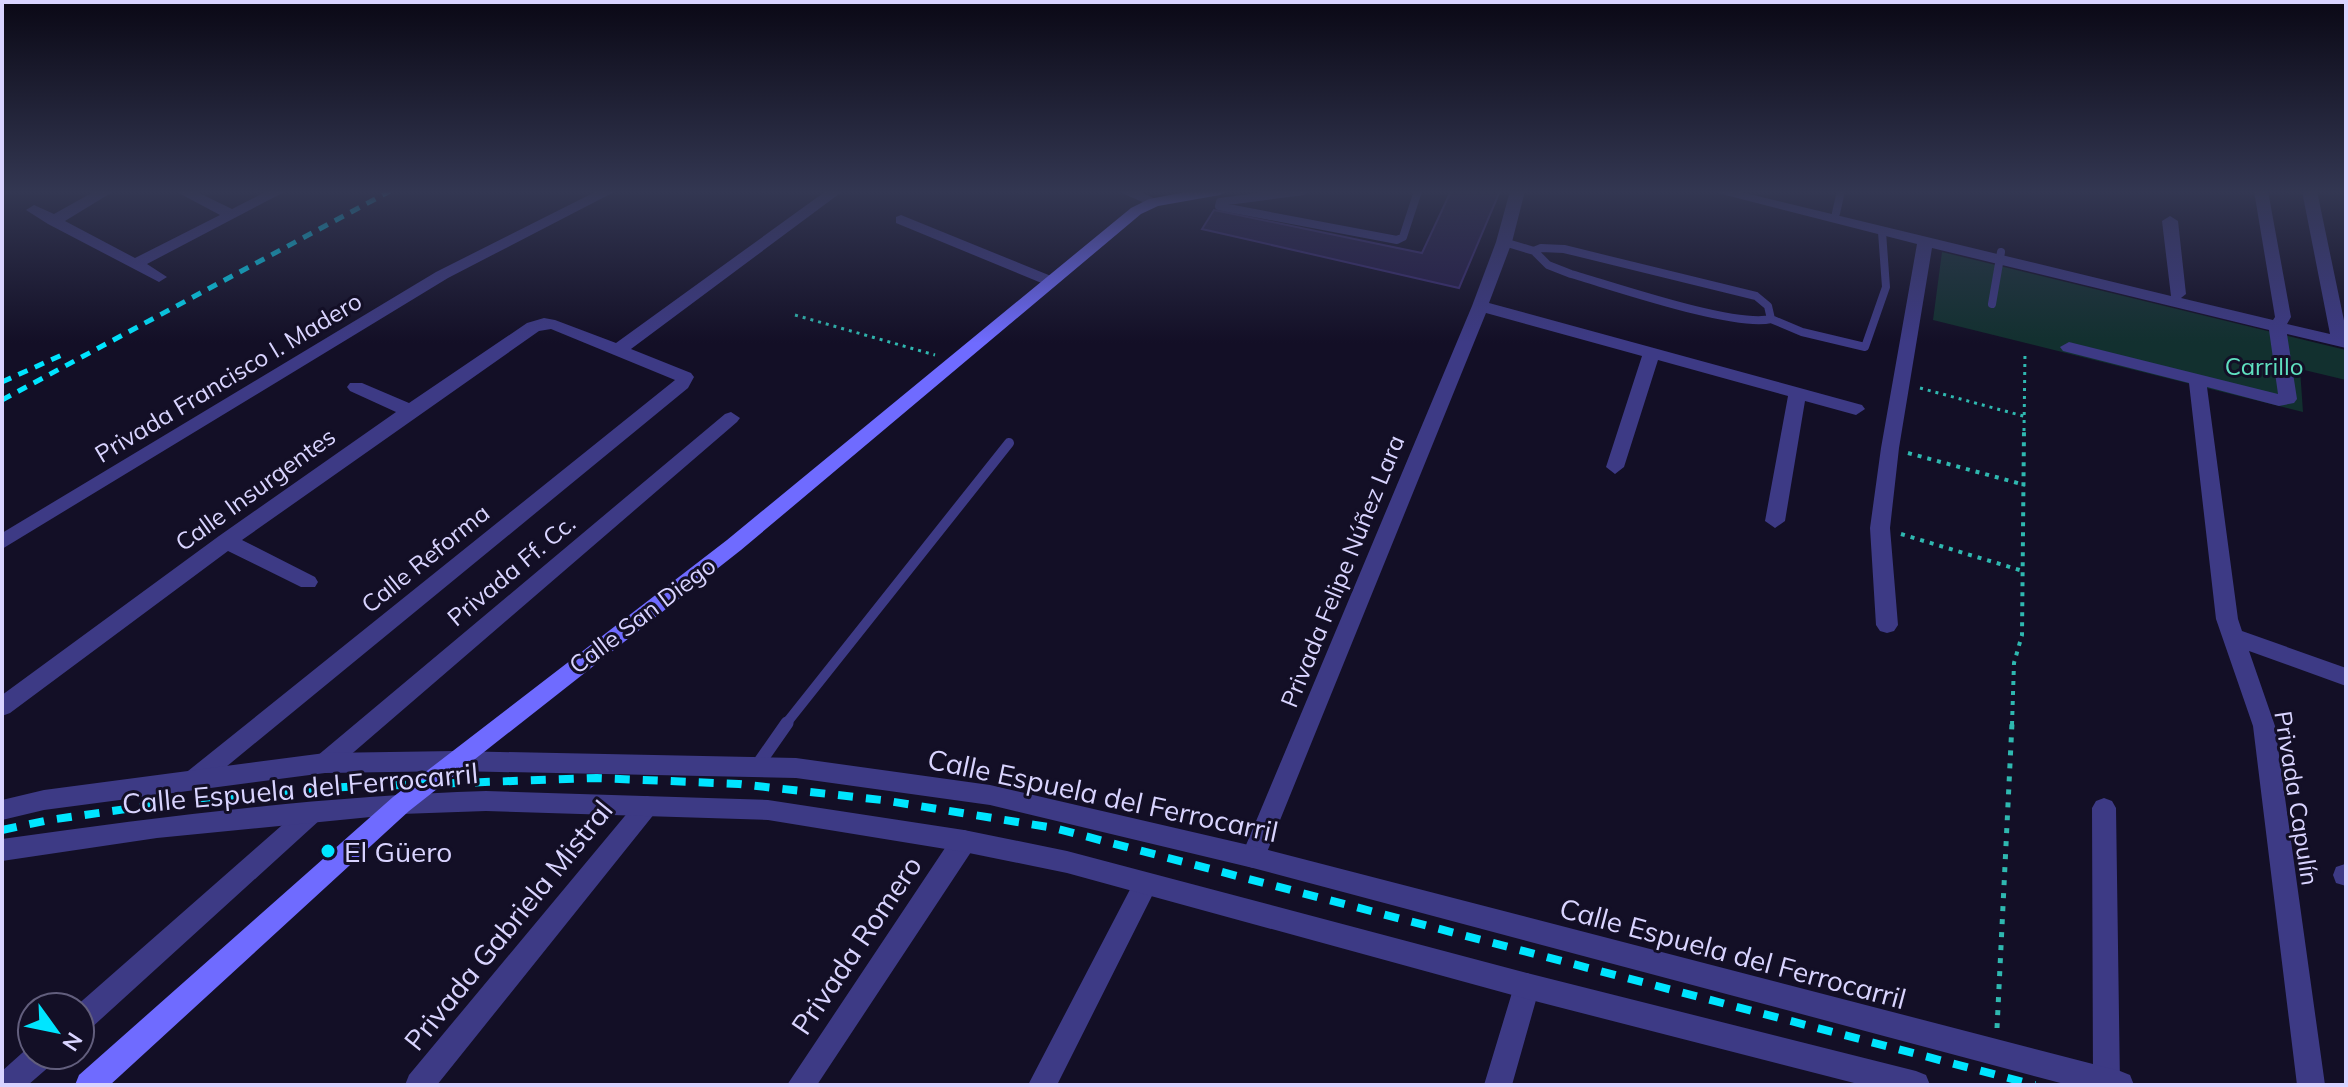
<svg xmlns="http://www.w3.org/2000/svg" width="2348" height="1087" font-family="Mulish,sans-serif">
<rect width="100%" height="100%" fill="#130f26"/>
<path fill="#12302f" d="M1942 252 2346 350V380L2300 369 2303 412 1933 320Z"/>
<path fill="#241b47" stroke="#3b2d73" stroke-width="2" d="M1451 191H1500L1459 288 1202 229 1214 210 1422 253Z"/>
<g fill="none" stroke-linecap="round" stroke-linejoin="round">
<path stroke="#2fb8b0" stroke-width="3" stroke-dasharray="3 5" stroke-linecap="butt" d="M795 315 935 355
M1920 388 2027 417
M2024 431 2025 352"/>
<path stroke="#2fb8b0" stroke-width="4" stroke-dasharray="4 6" stroke-linecap="butt" d="M1908 453 2025 485
M1901 534 2023 571
M2012 725 2014 663 2022 635 2024 429"/>
<path stroke="#2fb8b0" stroke-width="5" stroke-dasharray="5 8" stroke-linecap="butt" d="M1997 1028 2012 723"/>
<path stroke="#3d3a85" stroke-width="8" d="M1220 202 1219 206 1228 208 1397 240 1403 237 1418 191
M1220 202 1303 191
M1836 213 1841 191
M1504 242 1534 251
M1541 248 1564 249 1756 296 1768 306 1771 319C1735 328 1613 286 1571 274L1548 265 1534 251Z
M1992 304 2001 252
M1771 319 1802 332 1865 347 1886 287 1882 232"/>
<path stroke="#3d3a85" stroke-width="10" d="M785 725 1009 443"/>
<path stroke="#3d3a85" stroke-width="13" d="M757 766 787 723"/>
<path fill="#3d3a85" fill-rule="evenodd" d="M95 191H114L65 221 135 258 220 215 175 191H195L232 209 267 191H286L147 264 167 277 159 282 48 224 26 210 34 205 54 214Z
M597 191H616L448 278 2 549V533L436 272Z
M826 191H843L631 349 691 373 694 377 688 388 204 785 196 788 188 785 184 778 188 771 675 380 551 329 539 331 242 540 315 577 318 582 315 587H301L228 551 10 713 2 716V695L219 536 396 412 350 391 347 387 350 383H362L409 403 527 323 544 318 555 320 616 343Z
M1117 191H1139L1162 202 1154 207Z
M1510 191H1525L1512 242 1489 303 1862 405 1865 409 1856 415 1805 401 1785 521 1775 528 1765 521 1788 396 1658 360 1624 467 1615 474 1606 467 1642 356 1486 313 1265 857 1262 865 1253 868 1244 865 1241 857 1472 306 1496 242Z
M1710 191H1737L2171 296 2162 221 2170 216 2178 221 2186 294 2181 298 2273 320 2275 317 2254 191H2268L2291 317 2287 324 2330 334 2302 191H2317L2346 330V348L2287 334 2297 399 2294 403 2279 406 2207 387 2238 619 2242 631 2346 668V686L2249 651 2275 726 2325 1085H2297L2253 726 2216 619 2189 383 2063 351 2060 347 2069 342 2278 394 2269 330 1932 248 1899 448 1890 528 1898 625 1894 631 1887 633 1880 631 1876 625 1870 528 1881 448 1917 244Z
M901 215 1056 278 1058 281 1056 284H1044L896 223V217Z
M731 412 740 418 737 422 333 770 325 773 317 770 313 763 317 756 725 414Z
M647 796 655 799 659 806 655 813 437 1085H405L409 1075 639 799Z
M2104 798 2112 801 2116 808 2120 1085H2094L2093 1082 2092 808 2096 801Z
M313 802 321 805 325 812 321 819 90 1029 80 1033V1007H75L305 805Z
M964 830 973 833 976 841 973 849 817 1085H787L955 833Z
M2345 864H2346V886L2336 883 2333 875 2336 867Z
M1146 873 1155 876 1158 884 1057 1085H1028L1137 876Z
M1527 973 1536 977 1540 986 1512 1085H1484L1514 986 1518 977Z
M31 1045 32 1055H55L51 1065 28 1085H2V1071Z"/>
<path fill="#3d3a85" fill-rule="evenodd" d="M455 751 796 758 990 785 1253 846 2120 1071 2130 1075 2134 1085H2068L1253 868 990 805 796 778 455 771 325 773 44 810 2 820V800L44 790 325 753Z
M486 791 768 800 964 830 1067 851 1527 973 1916 1071 1926 1075 1930 1085H1862L1527 999 1067 873 964 852 768 820 486 811 401 814 157 838 2 861V839C163 816 324 796 486 791Z"/>
<path fill="#6f6bff" fill-rule="evenodd" d="M1191 191H1227L1220 195 1158 206 1141 214 741 550 409 811 110 1085H75L79 1075 393 797 727 540 1131 208 1149 199Z"/>
<path stroke="#00e5ff" stroke-width="5" stroke-dasharray="10 8" stroke-linecap="butt" d="M2 382 64 354
M2 400 390 191"/>
<path stroke="#00e5ff" stroke-width="8" stroke-dasharray="15 13" stroke-linecap="butt" d="M2 830 49 820 204 798 318 788 597 778 739 784 882 800 1054 828 2035 1085"/>
</g>
<linearGradient id="sky" x2="0" y2="1"><stop stop-color="#0a0815"/><stop offset="0.56" stop-color="#333752"/><stop offset="1" stop-color="#333752" stop-opacity="0"/></linearGradient>
<rect width="2348" height="343" fill="url(#sky)"/>
<circle fill="#00e5ff" stroke="#130f26" stroke-width="3" cx="328" cy="851" r="8"/>
<g text-anchor="middle" dominant-baseline="central" stroke-width="6" stroke-linejoin="round" paint-order="stroke">
<g font-size="24" fill="#5fe0c0" stroke="#130f26">
<text x="2264" y="366">Carrillo</text>
</g>
<g font-size="24" fill="#d9d4ff" stroke="#130f26">
<text transform="translate(228 377) rotate(-31)">Privada Francisco I. Madero</text>
<text transform="translate(255 489) rotate(-36)">Calle Insurgentes</text>
<text transform="translate(425 558) rotate(-39)">Calle Reforma</text>
<text transform="translate(511 570) rotate(-40)">Privada Ff. Cc.</text>
<text transform="translate(1342 571) rotate(-68)">Privada Felipe Núñez Lara</text>
<text transform="translate(642 615) rotate(-37)">Calle San Diego</text>
<text transform="translate(2297 798) rotate(81)">Privada Capulín</text>
</g>
<g font-size="28" fill="#d9d4ff" stroke="#130f26">
<text transform="translate(300 788) rotate(-5)">Calle Espuela del Ferrocarril</text>
<text transform="translate(1103 795) rotate(12)">Calle Espuela del Ferrocarril</text>
<text transform="translate(508 925) rotate(-51)">Privada Gabriela Mistral</text>
<text transform="translate(856 945) rotate(-56)">Privada Romero</text>
<text transform="translate(1733 953) rotate(15)">Calle Espuela del Ferrocarril</text>
</g>
<g font-size="28" fill="#d9d4ff" stroke="#130f26" text-anchor="start">
<text x="344" y="851">El Güero</text>
</g>
</g>
<rect width="2348" height="1087" fill="none" stroke="#d9d4ff" stroke-width="8"/>
<g transform="translate(56 1031) rotate(123)"><circle r="38" fill="#130f26" stroke="#625e7d" stroke-width="2"/>
<path d="M0-6L14 30L0 20L-14 30Z" fill="#00e5ff"/>
<text y="-12" font-size="22" font-weight="bold" text-anchor="middle" fill="#d9d4ff">N</text>
</g>
</svg>
